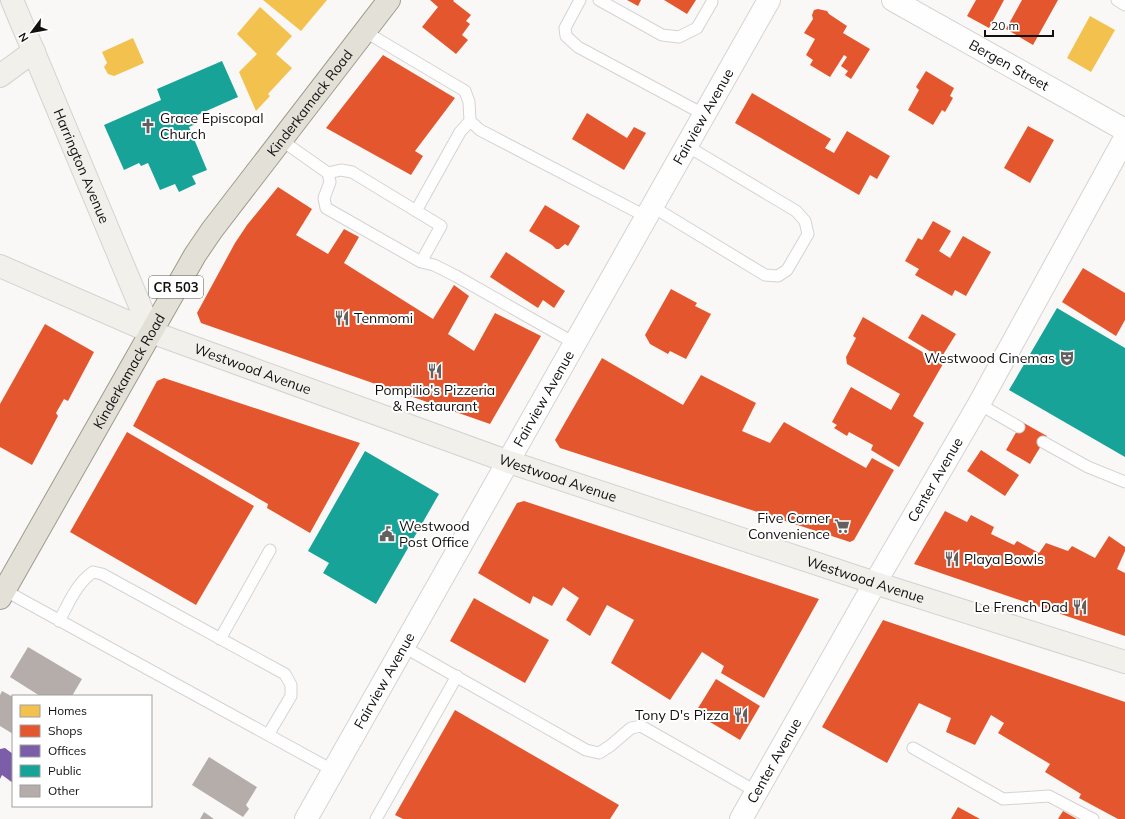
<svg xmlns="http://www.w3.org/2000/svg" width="1125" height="819" font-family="Mulish,sans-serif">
<rect width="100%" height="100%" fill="#faf8f6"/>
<path fill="#f2c14e" d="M263 0H327L301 31Z
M260 7 292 36 276 54 292 68 268 94 270 96 256 111 239 72 257 54 237 34Z
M1090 16 1115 30 1091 72 1067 58Z
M133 38 144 63 114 76 108 74 104 67 107 63 102 52Z"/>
<path fill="#e4572e" d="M430 0H454L453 1 471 15 466 21 470 24 462 35 468 40 456 54 422 27 438 7Z
M627 0H641L638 6Z
M664 0H696L687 14Z
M976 0H1004L989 28 967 16Z
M1022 0H1058L1033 45 1006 29Z
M818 9 827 11 829 14 847 26 843 33 870 49 851 79 845 75 848 71 841 66 847 57 844 55 830 77 810 65 813 60 806 55 815 39 804 33 813 19 812 15 814 10Z
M383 55 455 98 415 151 423 156 411 175 326 128Z
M926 71 954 88 950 96 953 98 945 112 942 110 933 125 908 110 919 90 916 87Z
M752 93 831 139 825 148 834 153 847 131 890 156 877 179 870 175 859 195 735 123Z
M587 113 627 138 634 127 646 133 624 170 572 139Z
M1028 126 1054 140 1030 183 1004 168Z
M278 187 312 209 296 235 328 254 344 229 359 237 344 263 433 319 454 285 469 296 448 334 474 351 495 313 541 336 490 424 201 323 197 313 235 243 247 225Z
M545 205 580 226 568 246 565 244 559 249H556L552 245 529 231Z
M933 221 951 231 939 251 950 258 963 236 991 252 966 296 955 290 952 296 915 275 919 269 905 261 918 238 922 240Z
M506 252 565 291 554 308 543 300 538 308 490 277Z
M1083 268 1125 293V320L1116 336 1062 302Z
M671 289 697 303 695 306 711 314 686 359 670 351 668 354 650 344 645 335Z
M922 314 956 334 941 358 908 338Z
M863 317 943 364 913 416 924 423 899 467 871 450 873 445 849 432 847 436 834 428 837 425 832 422 851 387 891 410 900 394 847 364 846 357 856 338 853 336Z
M45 324 94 352 68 401 64 399 56 413 58 416 32 465 0 447V404Z
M602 358 683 405 701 375 756 403 742 431 770 443 784 422 866 468 872 458 894 470 854 540 850 542 560 448 555 440Z
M164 378 360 443 310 533 267 508 268 504 133 426 157 381Z
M1022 422 1047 436 1030 464 1006 450Z
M127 432 254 506 196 605 70 532Z
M981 450 1019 475 1005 496 967 471Z
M524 501 819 599 764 698 721 673 724 666 702 652 670 700 611 663 634 620 607 605 590 636 566 620 579 598 563 587 552 606 533 596 530 604 478 573 517 503Z
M945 511 967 522 971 515 994 527 991 534 1014 545 1017 541 1039 553 1046 543 1068 551 1072 546 1095 558 1109 536 1125 547V551L1117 569 1125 573V636L914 564Z
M474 598 549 640 525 683 450 641Z
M883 620 1125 702V819H1118L1079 798 1081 794 1045 772 1050 764 998 733 1004 723 991 715 975 745 946 732 951 718 919 703 887 763 822 727Z
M716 679 760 706 740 740 695 713Z
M455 710 619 805 610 819H403L395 815Z
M958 807 980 819H951Z
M1063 811 1077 819H1058Z"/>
<path fill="#7b5ea7" d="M5 748 13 754V783L2 775 0 779V749Z"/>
<path fill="#17a398" d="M222 61 238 97 195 116 198 123 189 127 207 170 192 176 196 184 179 192 175 184 160 190 148 163 141 166 139 163 124 170 104 125 161 100 157 89Z
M1057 308 1125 348V457L1009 390Z
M365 451 439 494 376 604 323 573 329 563 308 551Z"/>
<path fill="#b5adaa" d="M28 647 82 679 72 696H40L10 677Z
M2 691 13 697V734L0 726V695Z
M209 757 257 787 246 805 249 809 243 817 192 785Z
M204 812 214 819H200Z"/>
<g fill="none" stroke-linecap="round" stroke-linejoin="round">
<g stroke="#d5d3d2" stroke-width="13">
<path id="lane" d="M580 0 565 28 566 36 578 47 705 115
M599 0 662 35 679 37 697 28 712 2
M1117 0 1125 5
M364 31 465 91 469 102 470 121 480 130 647 217
M281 140 328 173 330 182 324 198 326 208 421 262 434 265 456 276 576 344
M328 173 341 170 352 172 441 226 421 262
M653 207 765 275 778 276 787 270 808 234 805 221 796 211 687 146
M416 211 460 132 470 121
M979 404 1019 427
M1043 442 1088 467 1125 482
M4 590 334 771
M59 621C69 603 76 584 93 572L102 574 285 674 291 685V696L268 735
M220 639 270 550
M404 647 586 750 599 753 610 746 631 728 641 726 757 792
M913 748 1003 799 1049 796 1093 819
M376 819 457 676"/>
</g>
<g stroke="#d5d3d2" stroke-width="24">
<g id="street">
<path id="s1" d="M893 0 1125 130"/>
<path id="s2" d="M306 819 769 0"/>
<path id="s3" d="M741 819 875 583 979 404 1125 138"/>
</g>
</g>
<g stroke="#d5d3d2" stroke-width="24">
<g id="secondary">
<path id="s4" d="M12 0 151 332"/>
<path d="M0 76 34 51"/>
<path id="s5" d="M0 266 151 332 509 462 875 583 1125 662"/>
</g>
</g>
<g stroke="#9f9a8b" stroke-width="24">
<g id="primary">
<path id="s6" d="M0 598 195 255 212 230 389 0"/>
</g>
</g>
<use href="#lane" stroke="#fefefe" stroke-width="11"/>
<use href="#street" stroke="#fefefe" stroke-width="22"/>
<use href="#secondary" stroke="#f1f0eb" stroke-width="22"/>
<use href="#primary" stroke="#e3e0d8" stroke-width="22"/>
</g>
<defs>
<g id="church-bare" transform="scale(1.2)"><path d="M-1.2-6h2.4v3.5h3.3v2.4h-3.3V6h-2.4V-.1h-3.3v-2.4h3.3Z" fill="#636160" stroke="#fff" stroke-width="2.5" paint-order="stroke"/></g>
<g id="restaurant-bare" transform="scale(1.2)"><path d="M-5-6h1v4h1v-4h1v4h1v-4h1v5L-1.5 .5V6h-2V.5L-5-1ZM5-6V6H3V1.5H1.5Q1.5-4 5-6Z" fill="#636160" stroke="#fff" stroke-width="2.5" paint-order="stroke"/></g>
<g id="theatre-bare" transform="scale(1.2)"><path d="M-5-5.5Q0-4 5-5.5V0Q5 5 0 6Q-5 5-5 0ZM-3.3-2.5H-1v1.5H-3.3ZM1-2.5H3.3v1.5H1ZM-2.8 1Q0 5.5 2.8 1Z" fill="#636160" stroke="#fff" stroke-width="2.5" paint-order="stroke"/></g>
<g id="supermarket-bare" transform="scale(1.2)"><path d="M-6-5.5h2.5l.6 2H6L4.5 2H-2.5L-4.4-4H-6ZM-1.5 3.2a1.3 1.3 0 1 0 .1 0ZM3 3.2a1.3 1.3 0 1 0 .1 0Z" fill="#636160" stroke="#fff" stroke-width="2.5" paint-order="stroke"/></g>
<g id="civic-bare" transform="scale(1.2)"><path d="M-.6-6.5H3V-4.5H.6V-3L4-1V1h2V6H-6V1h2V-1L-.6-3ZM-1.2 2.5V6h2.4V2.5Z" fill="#636160" stroke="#fff" stroke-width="2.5" paint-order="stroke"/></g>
</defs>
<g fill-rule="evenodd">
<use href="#church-bare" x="148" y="126"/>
<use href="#restaurant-bare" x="342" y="318"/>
<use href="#theatre-bare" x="1067" y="358"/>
<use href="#restaurant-bare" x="435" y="371"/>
<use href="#supermarket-bare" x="842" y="526"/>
<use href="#civic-bare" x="387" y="534"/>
<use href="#restaurant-bare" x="952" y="559"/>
<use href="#restaurant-bare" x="1080" y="607"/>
<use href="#restaurant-bare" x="741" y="715"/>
</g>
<g text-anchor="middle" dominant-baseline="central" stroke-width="4" stroke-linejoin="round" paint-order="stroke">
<rect fill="#fff" stroke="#585857" stroke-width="1" x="149" y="276" width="54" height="22" rx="3"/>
<g font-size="13" font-weight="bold" fill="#11100f">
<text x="176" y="287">CR 503</text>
</g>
<g font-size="14" fill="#11100f" stroke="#fff">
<text stroke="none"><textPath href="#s1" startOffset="133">Bergen Street</textPath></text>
<text stroke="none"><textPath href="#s6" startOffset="585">Kinderkamack Road</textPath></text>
<text stroke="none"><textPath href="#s2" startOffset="807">Fairview Avenue</textPath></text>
<text stroke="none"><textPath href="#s4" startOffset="180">Harrington Avenue</textPath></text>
<text stroke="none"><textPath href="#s5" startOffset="273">Westwood Avenue</textPath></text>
<text stroke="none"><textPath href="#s6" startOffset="261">Kinderkamack Road</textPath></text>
<text stroke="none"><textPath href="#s2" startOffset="483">Fairview Avenue</textPath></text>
<text stroke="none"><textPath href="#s5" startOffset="597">Westwood Avenue</textPath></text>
<text stroke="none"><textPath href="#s3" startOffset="391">Center Avenue</textPath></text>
<text stroke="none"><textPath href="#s5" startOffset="921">Westwood Avenue</textPath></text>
<text stroke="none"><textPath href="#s2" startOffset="159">Fairview Avenue</textPath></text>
<text stroke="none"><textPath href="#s3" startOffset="67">Center Avenue</textPath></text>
</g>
<g font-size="14" fill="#11100f" stroke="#fff" text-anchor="start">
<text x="160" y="118">Grace Episcopal<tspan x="160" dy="16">Church</tspan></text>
<text x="354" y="318">Tenmomi</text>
<text x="1055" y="358" text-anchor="end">Westwood Cinemas</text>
<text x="435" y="390" text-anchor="middle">Pompilio's Pizzeria<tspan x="435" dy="16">&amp; Restaurant</tspan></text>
<text x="830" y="518" text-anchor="end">Five Corner<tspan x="830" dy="16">Convenience</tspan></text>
<text x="399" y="526">Westwood<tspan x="399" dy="16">Post Office</tspan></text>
<text x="964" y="559">Playa Bowls</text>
<text x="1068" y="607" text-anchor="end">Le French Dad</text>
<text x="729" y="715" text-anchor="end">Tony D's Pizza</text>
</g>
</g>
<rect x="12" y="695" width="140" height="112" fill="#ffffff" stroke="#a09f9f"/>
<rect x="20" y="705" width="20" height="12" fill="#f2c14e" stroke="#a09f9f"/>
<text x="48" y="715" font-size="12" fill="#11100f">Homes</text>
<rect x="20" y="725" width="20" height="12" fill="#e4572e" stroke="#a09f9f"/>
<text x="48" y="735" font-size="12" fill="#11100f">Shops</text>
<rect x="20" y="745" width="20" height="12" fill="#7b5ea7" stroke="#a09f9f"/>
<text x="48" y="755" font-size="12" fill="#11100f">Offices</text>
<rect x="20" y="765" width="20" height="12" fill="#17a398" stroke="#a09f9f"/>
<text x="48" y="775" font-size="12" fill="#11100f">Public</text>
<rect x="20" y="785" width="20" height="12" fill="#b5adaa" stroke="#a09f9f"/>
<text x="48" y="795" font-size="12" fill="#11100f">Other</text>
<g transform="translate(32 32) rotate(238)" stroke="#ffffff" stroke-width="3" paint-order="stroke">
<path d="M0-3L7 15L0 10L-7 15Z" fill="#11100f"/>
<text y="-6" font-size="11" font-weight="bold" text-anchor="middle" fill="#11100f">N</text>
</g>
<path d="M985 30v6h68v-6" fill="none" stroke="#11100f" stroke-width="2"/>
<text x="991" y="30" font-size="12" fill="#11100f" stroke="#ffffff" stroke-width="3" paint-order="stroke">20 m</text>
</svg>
